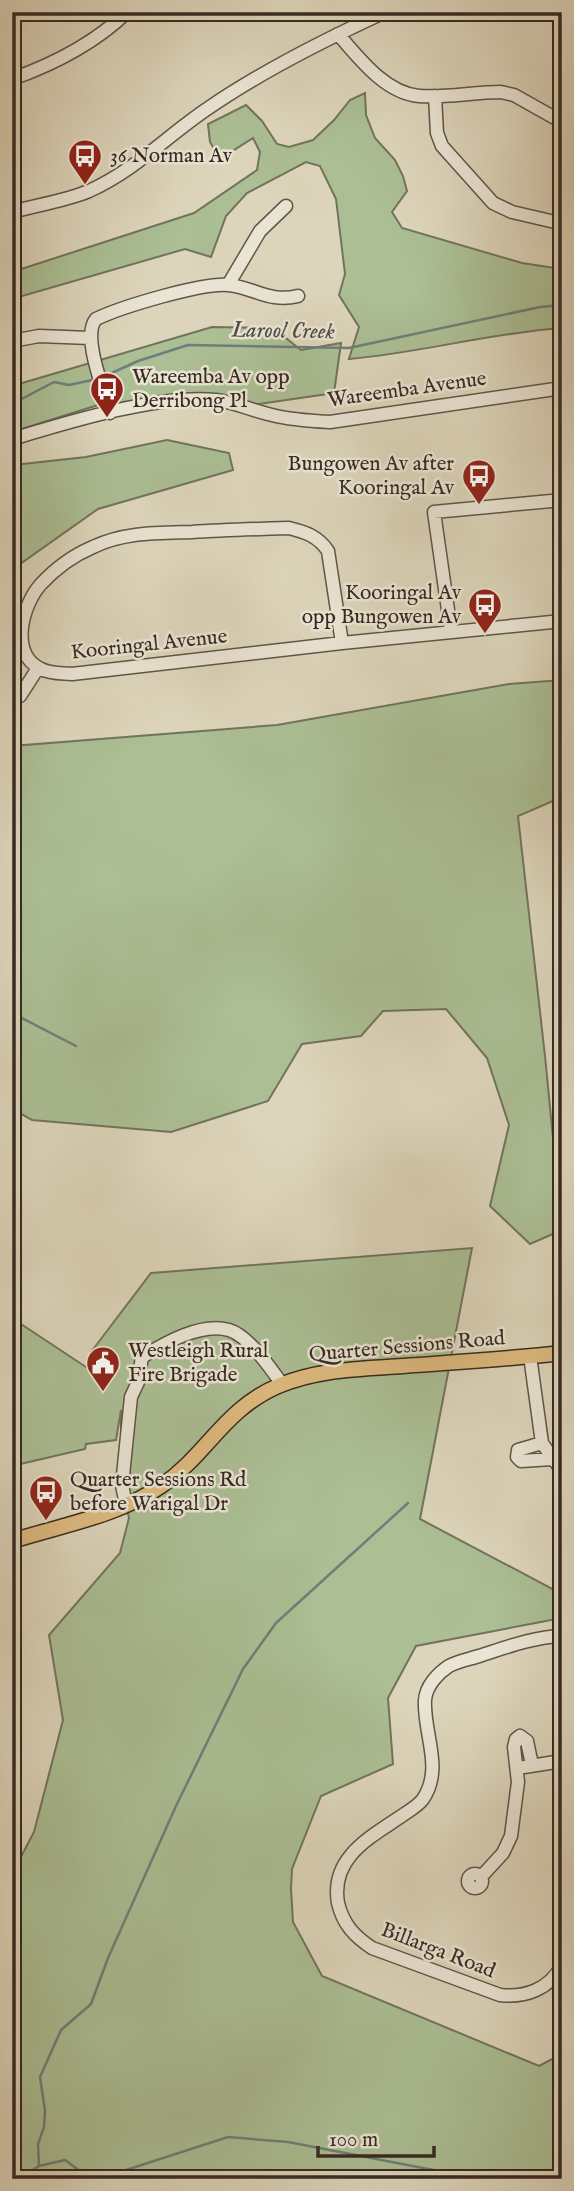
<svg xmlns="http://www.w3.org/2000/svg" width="574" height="2191" font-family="'IM FELL English',serif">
<rect width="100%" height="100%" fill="#ddd5bb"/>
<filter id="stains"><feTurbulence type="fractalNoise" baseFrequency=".00286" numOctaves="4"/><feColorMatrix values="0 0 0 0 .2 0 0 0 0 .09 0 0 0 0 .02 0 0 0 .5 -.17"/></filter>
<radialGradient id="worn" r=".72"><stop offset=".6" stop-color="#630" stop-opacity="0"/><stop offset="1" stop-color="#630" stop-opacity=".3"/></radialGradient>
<path fill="#abbe94" stroke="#71745c" stroke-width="2" d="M365 93 366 115 375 138 395 160 403 176 407 191 392 212 402 228 522 263 562 269V328C490 333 420 353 349 359L359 327 339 295 345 274 336 199 320 166 306 162 247 193 226 216 211 257 185 249 12 299V272L194 213 257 170 260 152 253 138 220 159 210 142 208 124 246 105 262 121 277 144 289 147 313 140 334 120 350 100Z
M212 327 273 328 301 350 341 343 334 393 239 407 98 405 12 432V386Z
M167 440 229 453 233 470 98 509 16 567 12 579 14 465 86 457Z
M562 680V797L518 816 545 1056 562 1230 530 1244 490 1206 509 1125 487 1058 446 1009 383 1011 361 1036 302 1044 268 1101 171 1132 32 1120 12 1109V746L277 725 509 684Z
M472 1248 420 1519 562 1594V1618L416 1646 388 1698 393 1764 321 1796 292 1869 291 1889 293 1922 322 1976 539 2066 562 2054V2179H12V1874L34 1832 63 1720 49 1635 120 1553 129 1518 127 1509 121 1501V1410L116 1440 86 1444 85 1449 12 1466V1318L104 1379 91 1352 151 1273Z"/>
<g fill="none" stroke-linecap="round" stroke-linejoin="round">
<path stroke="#6e7f79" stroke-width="2.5" d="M103 377 138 361 188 345 349 348 540 307 562 305
M12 404 54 382 69 385 97 379
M12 1013 76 1046
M39 2166 38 2144 44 2127 45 2111 40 2077 61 2030 91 2004 108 1958 176 1806 243 1669 276 1623 408 1503
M84 2174 123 2171 228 2137 288 2142 449 2173 458 2179
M19 2179 39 2166 65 2160 84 2174 85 2179"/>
<g stroke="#605549" stroke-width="15">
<path id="minor" d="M338 34C359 58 385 93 419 96 446 98 474 92 501 92L514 95 562 122
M12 79C54 64 95 43 127 12
M435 96 437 133 442 146 493 203 512 212 555 222
M12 212C37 205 65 201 89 191 134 171 167 136 207 109 262 71 324 40 385 12
M228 285 260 231 286 206
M12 341 39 336 90 338
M110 413C105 392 81 336 96 319 121 307 203 282 229 285 255 288 270 303 298 296
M12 439C68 422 159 394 216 400 235 402 253 411 272 415 291 420 311 421 330 422L562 388
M451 631 434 512 562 500
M342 643 72 674C62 673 51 674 41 669 9 654 22 605 41 584 55 569 74 555 93 547 124 532 158 533 192 532 225 530 257 529 289 528 305 532 318 536 328 551L342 643 562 621
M20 696 38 668
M530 1356 542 1443 562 1471
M542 1443 518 1450 517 1457 521 1461 552 1459
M126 1505 122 1485 131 1397 138 1382 142 1357C165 1343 201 1322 229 1330 249 1336 270 1368 282 1384
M562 1636C533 1637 507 1647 479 1656 470 1659 458 1661 449 1666 438 1673 426 1686 425 1700 423 1733 444 1768 423 1799 419 1805 409 1811 403 1815 371 1837 330 1857 338 1903 343 1924 354 1936 372 1948L500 1995C525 1998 550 1989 562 1965
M524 1767 562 1761
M468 1881a7 7 0 1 1 14 0a7 7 0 1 1-14 0Z
M481 1877 503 1853 511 1836 518 1782 514 1747 516 1739 520 1736 527 1741 532 1765"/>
</g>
<g stroke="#372a23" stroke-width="17">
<path id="major" d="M12 1541C62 1525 118 1516 161 1486 207 1455 223 1410 278 1386 318 1369 360 1369 403 1366 456 1362 509 1359 562 1353"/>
</g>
<use href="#minor" stroke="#e9e4d3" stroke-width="12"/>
<use href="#major" stroke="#deba7e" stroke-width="14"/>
</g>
<defs>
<g id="bus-pin" transform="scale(1.75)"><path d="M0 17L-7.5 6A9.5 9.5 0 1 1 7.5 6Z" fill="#8f2418" stroke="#e9e4d3"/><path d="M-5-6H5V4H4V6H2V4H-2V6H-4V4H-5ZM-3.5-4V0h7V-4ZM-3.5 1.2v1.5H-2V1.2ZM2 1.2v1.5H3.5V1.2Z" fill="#fff"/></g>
<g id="civic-pin" transform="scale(1.75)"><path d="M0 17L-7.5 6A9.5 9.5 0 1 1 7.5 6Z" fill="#8f2418" stroke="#e9e4d3"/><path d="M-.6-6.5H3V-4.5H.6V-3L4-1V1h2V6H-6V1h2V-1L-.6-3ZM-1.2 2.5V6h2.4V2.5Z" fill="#fff"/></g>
</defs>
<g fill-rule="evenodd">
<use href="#bus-pin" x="85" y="156"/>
<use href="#bus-pin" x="107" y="389"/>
<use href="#bus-pin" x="479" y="476"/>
<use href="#bus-pin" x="485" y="605"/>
<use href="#civic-pin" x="103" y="1363"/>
<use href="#bus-pin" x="46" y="1492"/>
</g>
<g text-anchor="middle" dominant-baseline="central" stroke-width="5" stroke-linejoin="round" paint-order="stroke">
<g font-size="21" fill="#372a23" stroke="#e9e4d3" text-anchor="start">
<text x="110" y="156">36 Norman Av</text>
<text x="132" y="377">Wareemba Av opp<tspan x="132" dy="24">Derribong Pl</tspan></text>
<text x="454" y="464" text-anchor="end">Bungowen Av after<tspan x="454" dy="24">Kooringal Av</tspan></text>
<text x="461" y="593" text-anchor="end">Kooringal Av<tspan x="461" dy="24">opp Bungowen Av</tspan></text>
<text x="128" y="1351">Westleigh Rural<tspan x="128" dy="24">Fire Brigade</tspan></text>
<text x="70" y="1480">Quarter Sessions Rd<tspan x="70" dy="24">before Warigal Dr</tspan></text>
</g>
<g font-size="21" fill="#372a23" stroke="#e9e4d3">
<text transform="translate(407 390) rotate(-8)">Wareemba Avenue</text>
<text transform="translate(149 645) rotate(-6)">Kooringal Avenue</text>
<text transform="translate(407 1347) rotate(-5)">Quarter Sessions Road</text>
<text transform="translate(438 1951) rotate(21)">Billarga Road</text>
</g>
<g font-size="23" font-style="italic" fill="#4e4e47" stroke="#e9e4d3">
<text transform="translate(283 331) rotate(1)">Larool Creek</text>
</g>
</g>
<rect width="574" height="2191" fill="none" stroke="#ddd5bb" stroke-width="42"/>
<rect x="14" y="14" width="546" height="2163" fill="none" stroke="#372a23" stroke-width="3.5"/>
<rect x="21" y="21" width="532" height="2149" fill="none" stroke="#372a23" stroke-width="2"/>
<path d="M318 2146v10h116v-10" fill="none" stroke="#372a23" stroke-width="3.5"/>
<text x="329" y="2146" font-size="21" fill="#372a23" stroke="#e9e4d3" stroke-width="5" paint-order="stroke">100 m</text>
<rect width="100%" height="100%" filter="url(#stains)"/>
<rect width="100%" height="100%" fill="url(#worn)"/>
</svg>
